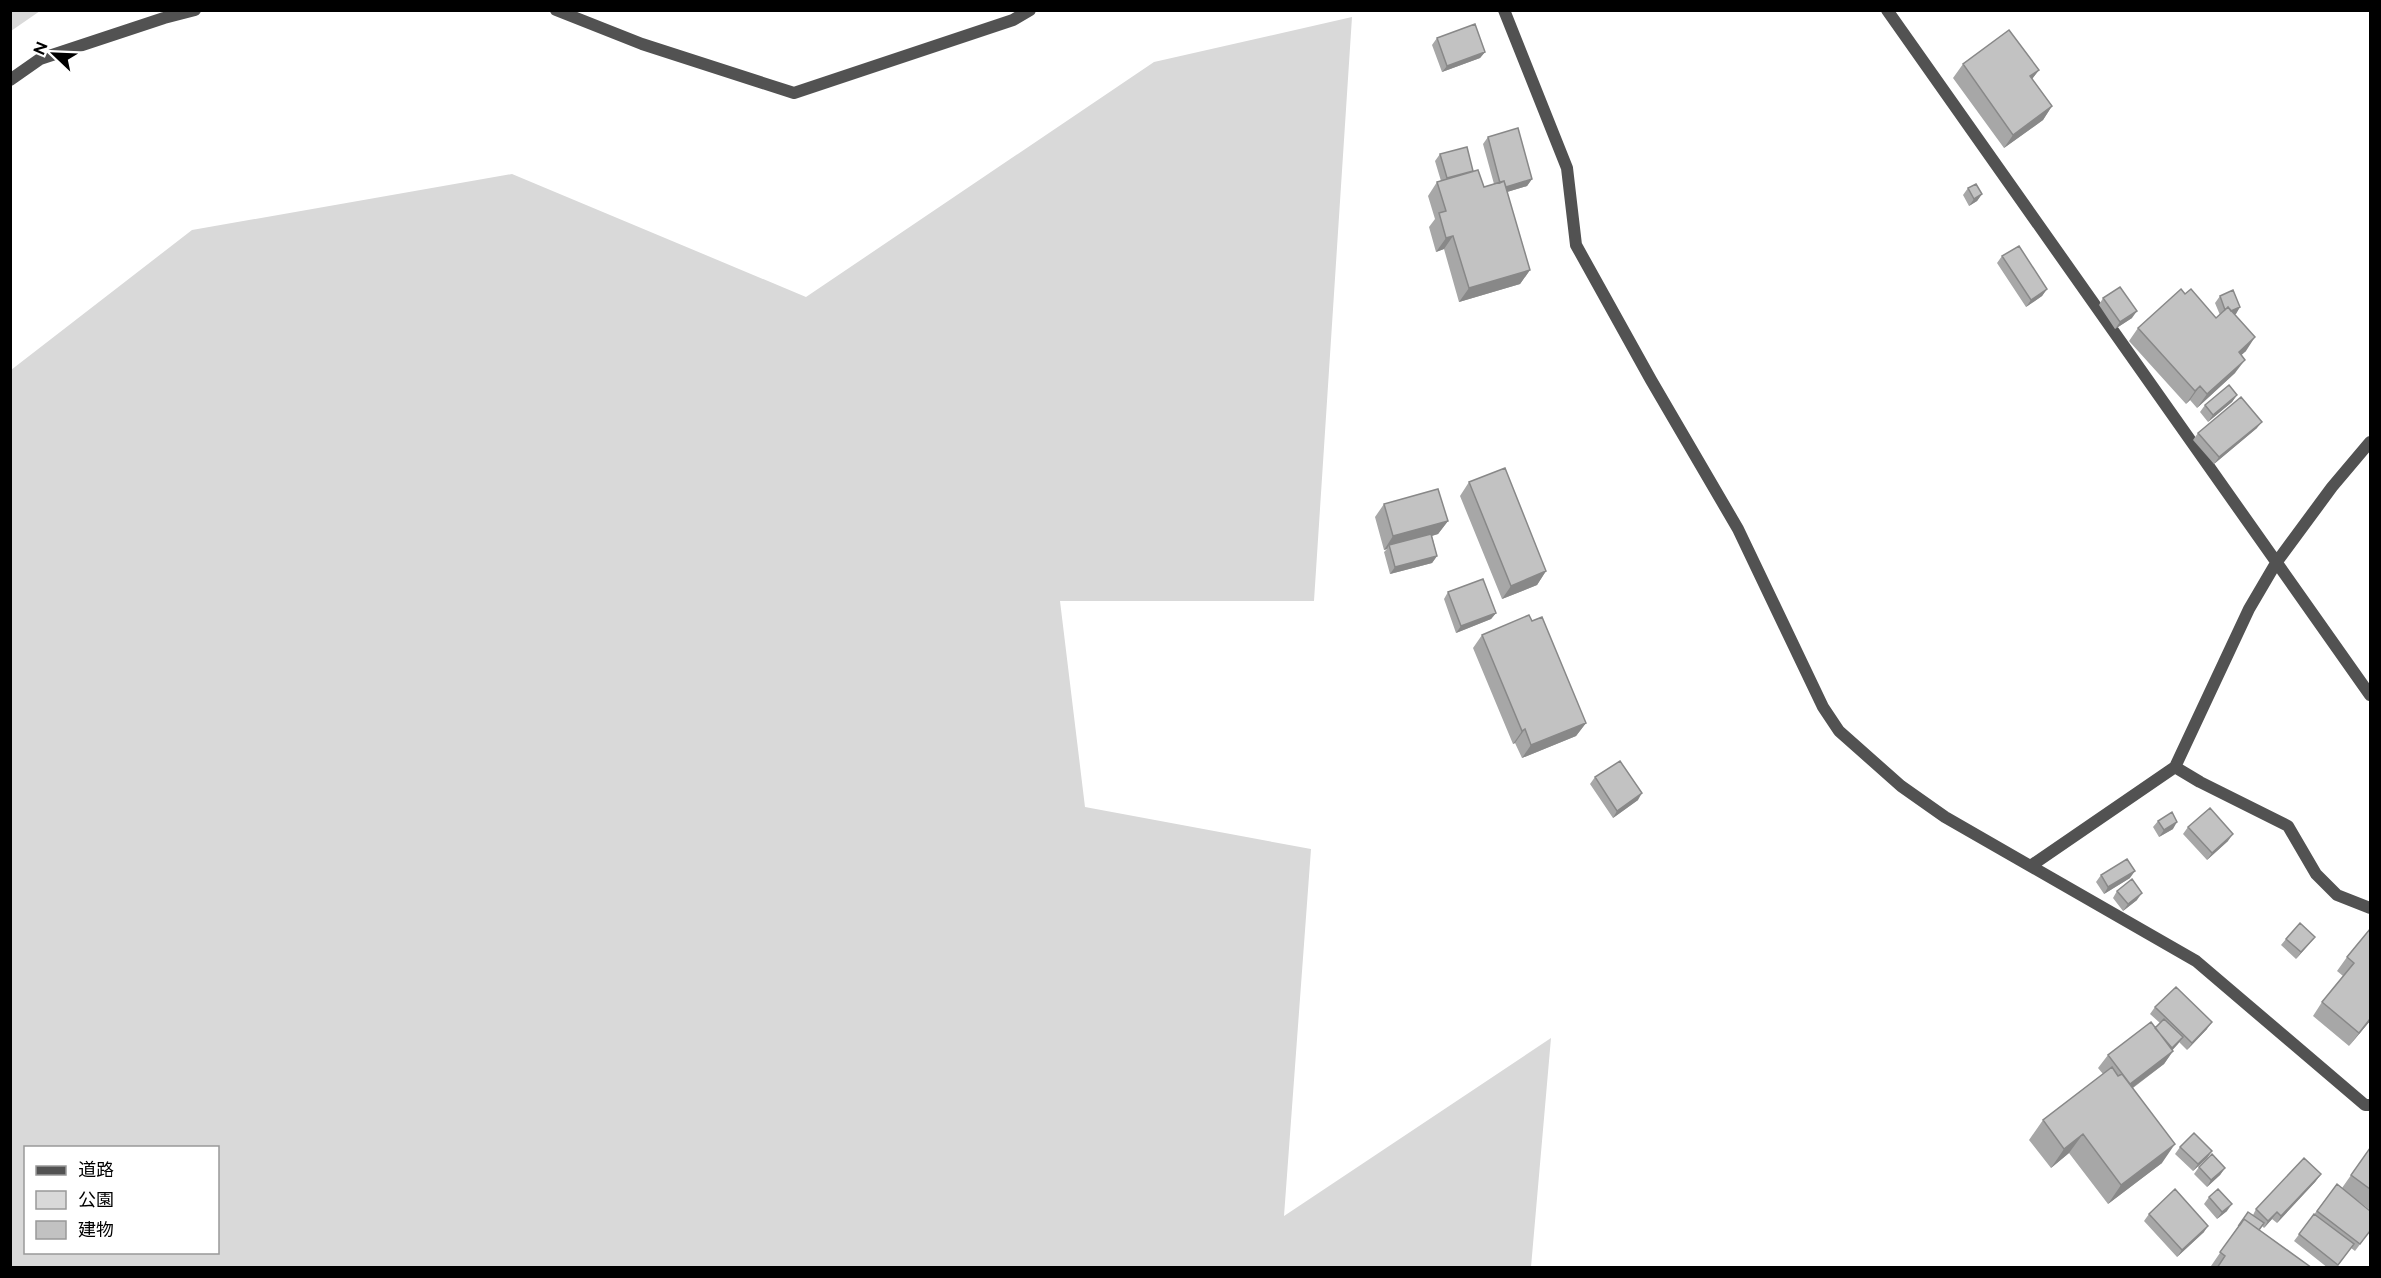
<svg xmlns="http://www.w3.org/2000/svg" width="2381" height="1278" font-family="Raleway,'Noto Sans JP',sans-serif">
<rect width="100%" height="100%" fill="#fff"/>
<path fill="#d9d9d9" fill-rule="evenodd" d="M11 10H40V11L11 31Z
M1352 17 1314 601H1060L1085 807 1311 849 1284 1216 1551 1038 1531 1267H11V370L192 230 512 174 806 297 1154 62ZM26 1148H218V1252H26Z"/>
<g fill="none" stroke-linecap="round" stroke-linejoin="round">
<path stroke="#525252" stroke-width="12" d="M556 10 642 44 794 93 1013 20 1030 10
M1504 10 1567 168 1576 245 1651 380 1738 529 1823 707 1839 731 1901 786 1945 817 2196 961 2365 1105H2370
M1887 10 2370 695
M10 80 40 59 164 18 195 10
M2175 767 2200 782 2288 826 2316 874 2337 895 2370 908
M2032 865 2175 767 2249 609 2276 563 2332 487 2370 442"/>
</g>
<path fill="#a7a7a7" d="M1437 38 1485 52 1480 58 1442 72 1432 45Z
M1963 64 2039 70 2032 79 2052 106 2043 120 2004 148 1953 78Z
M1488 137 1532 179 1527 186 1507 192 1530 270 1520 284 1459 302 1444 249 1436 252 1429 227 1435 219 1428 196 1437 182 1441 181 1435 161 1440 154 1473 171 1484 187 1494 184 1483 144Z
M1968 188 1982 194 1977 201 1969 206 1963 195Z
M2002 256 2047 289 2042 296 2026 307 1997 263Z
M2185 294 2216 318 2220 315 2215 303 2220 296 2240 307 2235 314 2246 351 2241 355 2235 373 2197 408 2190 400 2186 404 2129 341 2138 328Z
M2103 298 2132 318 2115 329 2099 305Z
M2237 395 2232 402 2208 422 2200 412 2205 405Z
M2257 428 2214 464 2193 440 2198 433Z
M1469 482 1546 571 1537 585 1502 599 1460 496Z
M1384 504 1448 521 1438 534 1432 536 1437 556 1432 563 1390 574 1384 552 1387 549 1384 550 1375 517Z
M1448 592 1496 613 1491 619 1456 633 1444 599Z
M1482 635 1586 723 1576 736 1522 758 1515 743 1513 744 1473 648Z
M1595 777 1638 800 1613 818 1590 784Z
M2158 821 2173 829 2159 837 2153 827Z
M2188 827 2228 841 2207 860 2183 834Z
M2101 875 2130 878 2104 894 2096 882Z
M2117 891 2137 900 2123 911 2113 898Z
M2370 929V1021L2349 1046 2313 1016 2322 1002 2343 976 2337 971 2347 957Z
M2286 939 2310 943 2296 959 2281 945Z
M2155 1007 2207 1029 2187 1050 2179 1042 2172 1050 2173 1051 2164 1064 2133 1088 2162 1163 2108 1204 2069 1153 2051 1168 2029 1140 2043 1120 2103 1074 2098 1068 2108 1055 2155 1028 2160 1023 2150 1014Z
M2180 1147 2212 1151 2207 1158 2193 1171 2175 1154Z
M2370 1148V1210L2357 1200 2370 1231 2355 1251 2351 1248 2336 1268H2328L2294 1241 2337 1184 2342 1188Z
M2199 1167 2225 1168 2220 1175 2207 1187 2194 1174Z
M2316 1181 2277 1223 2272 1219 2264 1228 2262 1226 2259 1230 2312 1268H2213L2211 1266 2248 1212 2253 1215 2256 1209Z
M2209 1197 2227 1211 2217 1219 2204 1204Z
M2149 1214 2204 1232 2177 1257 2144 1221Z"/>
<path fill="#888" d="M1485 52 1480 58 1442 72 1447 66Z
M2039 70 2029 83 2030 76Z
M2052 106 2043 120 2004 148 2013 135Z
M1532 179 1527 186 1497 195 1502 188Z
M1982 194 1977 201 1969 206 1974 199Z
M1453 236 1444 249 1436 252 1446 238Z
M1530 270 1520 284 1459 302 1469 288Z
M2047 289 2042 296 2026 307 2031 300Z
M2240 307 2236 314 2222 319 2226 313Z
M2137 311 2132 318 2115 329 2120 322Z
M2255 337 2246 351 2229 366 2239 352Z
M2245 360 2235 373 2197 408 2207 394Z
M2200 386 2190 400 2186 404 2195 391Z
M2237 395 2232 402 2208 422 2213 415Z
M2262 422 2257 428 2214 464 2219 457Z
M1448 521 1438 534 1390 548 1389 545 1387 549 1384 550 1393 536Z
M1437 556 1432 563 1390 574 1395 567Z
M1546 571 1537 585 1502 599 1511 586Z
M1496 613 1491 619 1456 633 1461 626Z
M1586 723 1576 736 1522 758 1531 745Z
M1525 729 1515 743 1513 744 1522 731Z
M1642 793 1638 800 1613 818 1617 811Z
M2177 822 2173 829 2159 837 2164 830Z
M2233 834 2228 841 2207 860 2212 853Z
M2135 871 2130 878 2104 894 2108 887Z
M2142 893 2137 900 2123 911 2128 904Z
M2315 937 2310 943 2296 959 2301 952Z
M2370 1019V1021L2349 1046 2359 1033Z
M2212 1022 2207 1029 2187 1050 2192 1043Z
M2183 1037 2178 1044 2168 1055 2173 1051 2164 1064 2120 1097 2130 1084 2168 1055 2172 1048Z
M2083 1134 2069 1153 2051 1168 2064 1149Z
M2175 1144 2162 1163 2108 1204 2121 1185Z
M2212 1151 2207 1158 2193 1171 2198 1164Z
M2225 1168 2220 1175 2207 1187 2211 1180Z
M2321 1174 2316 1181 2277 1223 2281 1216Z
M2232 1204 2227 1211 2217 1219 2222 1212Z
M2277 1212 2272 1219 2264 1228 2268 1221Z
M2208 1226 2204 1232 2177 1257 2182 1250Z"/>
<path fill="#c2c2c2" stroke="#888" stroke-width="1.5" d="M1475 24 1485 52 1447 66 1437 38Z
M2009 30 2039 70 2030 76 2052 106 2013 135 1963 64Z
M1518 128 1532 179 1506 187 1504 181 1500 183 1488 137Z
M1467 147 1473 171 1447 178 1440 154Z
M1478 170 1484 187 1504 181 1530 270 1469 288 1453 236 1446 238 1439 213 1446 211 1437 182Z
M1976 184 1982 194 1974 199 1968 188Z
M2019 246 2047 289 2031 300 2002 256Z
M2120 287 2137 311 2120 322 2103 298Z
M2181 289 2185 294 2191 289 2216 318 2228 307 2255 337 2239 352 2245 360 2207 394 2200 386 2195 391 2138 328Z
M2233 290 2240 307 2231 311 2228 307 2225 310 2220 296Z
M2229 385 2237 395 2213 415 2205 405Z
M2241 397 2262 422 2219 457 2198 433Z
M1505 468 1546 571 1511 586 1469 482Z
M1438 489 1448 521 1393 536 1384 504Z
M1431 534 1437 556 1395 567 1389 545Z
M1483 579 1496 613 1461 626 1448 592Z
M1529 615 1532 621 1542 617 1586 723 1531 745 1525 729 1522 731 1482 635Z
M1620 761 1642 793 1617 811 1595 777Z
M2210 808 2233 834 2212 853 2188 827Z
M2172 812 2177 822 2164 830 2158 821Z
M2127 859 2135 871 2108 887 2101 875Z
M2132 879 2142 893 2128 904 2117 891Z
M2300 923 2315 937 2301 952 2286 939Z
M2370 929V1019L2359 1033 2322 1002 2354 963 2347 957Z
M2176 987 2212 1022 2192 1043 2155 1007Z
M2164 1019 2183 1037 2172 1048 2155 1028Z
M2151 1022 2173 1051 2130 1084 2108 1055Z
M2112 1067 2118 1076 2122 1074 2175 1144 2121 1185 2083 1134 2064 1149 2043 1120Z
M2194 1133 2212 1151 2198 1164 2180 1147Z
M2370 1148V1189L2351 1175Z
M2212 1154 2225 1168 2211 1180 2199 1167Z
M2304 1158 2321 1174 2281 1216 2277 1212 2268 1221 2256 1209Z
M2337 1184 2370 1211V1231L2360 1244 2317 1211Z
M2175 1189 2208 1226 2182 1250 2149 1214Z
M2218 1189 2232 1204 2222 1212 2209 1197Z
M2248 1212 2264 1223 2259 1230 2244 1219 2240 1225H2239Z
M2314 1214 2354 1244 2338 1265 2299 1234Z
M2244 1219 2312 1268H2217L2225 1256 2220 1252Z"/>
<rect width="2381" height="1278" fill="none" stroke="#000000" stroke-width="24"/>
<rect x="24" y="1146" width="195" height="108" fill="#ffffff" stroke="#999999" stroke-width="1.5"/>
<rect x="36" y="1166" width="30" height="9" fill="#525252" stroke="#999999" stroke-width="1.5"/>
<text x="78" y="1176" font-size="18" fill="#000000">道路</text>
<rect x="36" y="1191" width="30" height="18" fill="#d9d9d9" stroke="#999999" stroke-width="1.5"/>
<text x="78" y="1206" font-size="18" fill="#000000">公園</text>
<rect x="36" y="1221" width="30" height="18" fill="#c2c2c2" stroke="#999999" stroke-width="1.5"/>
<text x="78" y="1236" font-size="18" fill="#000000">建物</text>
<g transform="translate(54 54) rotate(293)" stroke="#ffffff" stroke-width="4.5" paint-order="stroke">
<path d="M0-4.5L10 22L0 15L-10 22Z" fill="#000000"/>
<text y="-9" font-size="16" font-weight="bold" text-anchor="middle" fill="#000000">N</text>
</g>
</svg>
